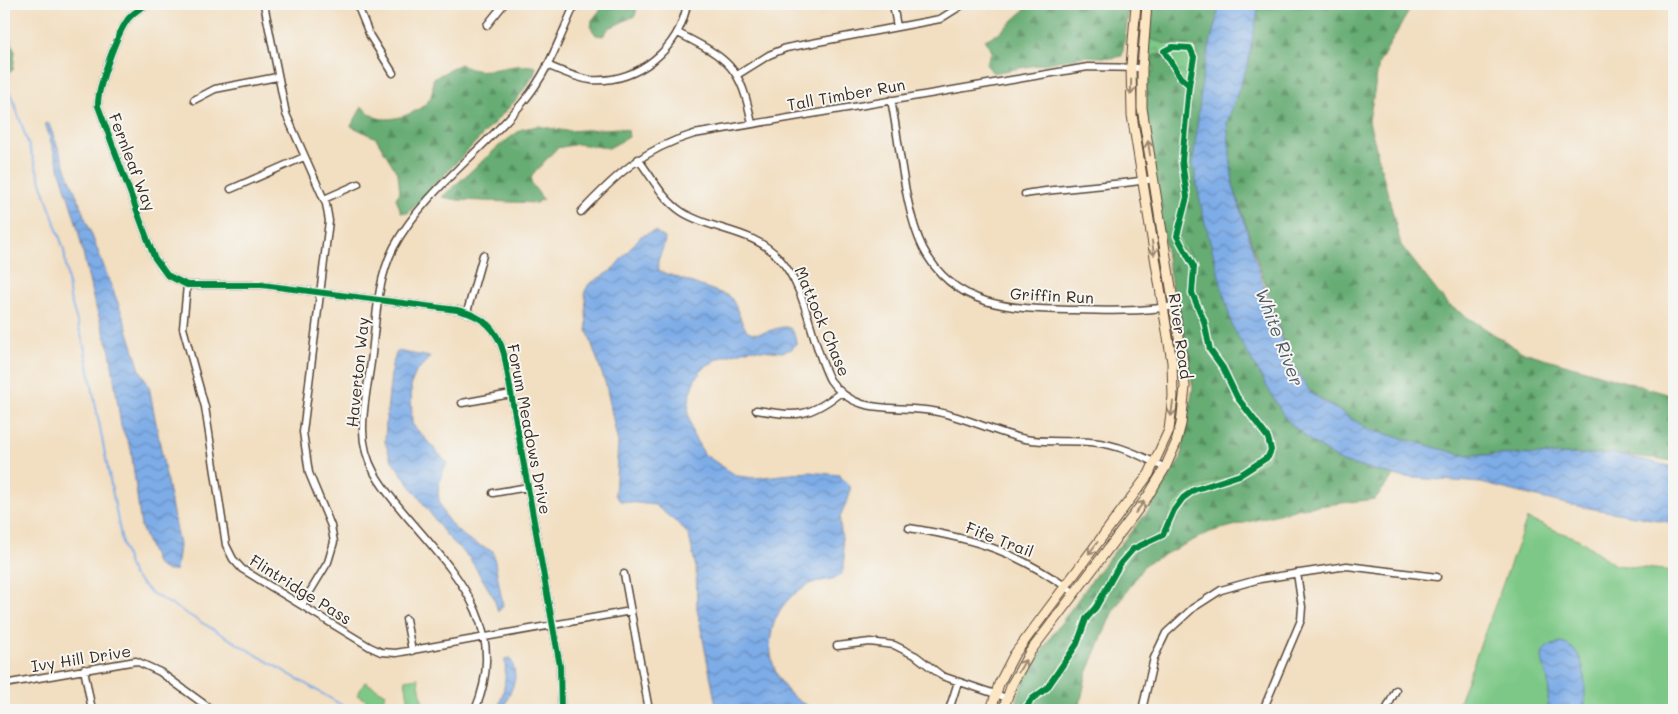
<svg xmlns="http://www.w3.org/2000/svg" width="1678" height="714" font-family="Mali,sans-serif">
<defs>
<pattern id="forest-firs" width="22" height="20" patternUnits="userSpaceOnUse" patternTransform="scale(1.25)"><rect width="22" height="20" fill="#66ac73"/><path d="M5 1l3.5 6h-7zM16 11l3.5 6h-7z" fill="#558c5e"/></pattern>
<pattern id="park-crowns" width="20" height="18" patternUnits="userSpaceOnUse" patternTransform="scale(1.25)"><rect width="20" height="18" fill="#7dc886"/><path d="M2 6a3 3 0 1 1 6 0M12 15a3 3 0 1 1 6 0" fill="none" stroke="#68a36d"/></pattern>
<pattern id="water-waves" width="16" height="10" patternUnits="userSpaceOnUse" patternTransform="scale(1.25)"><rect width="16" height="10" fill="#7dace7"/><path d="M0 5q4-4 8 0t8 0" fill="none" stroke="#688cbb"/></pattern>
</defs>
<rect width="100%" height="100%" fill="#f6f6f2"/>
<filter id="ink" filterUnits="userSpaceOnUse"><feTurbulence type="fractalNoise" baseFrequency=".02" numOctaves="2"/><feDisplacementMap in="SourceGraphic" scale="10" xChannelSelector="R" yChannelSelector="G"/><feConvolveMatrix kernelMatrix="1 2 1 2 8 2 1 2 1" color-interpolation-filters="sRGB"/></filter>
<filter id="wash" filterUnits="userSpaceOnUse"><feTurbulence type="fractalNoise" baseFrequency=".0096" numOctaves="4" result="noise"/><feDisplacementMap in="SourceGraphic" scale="20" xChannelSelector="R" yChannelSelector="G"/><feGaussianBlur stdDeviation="1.12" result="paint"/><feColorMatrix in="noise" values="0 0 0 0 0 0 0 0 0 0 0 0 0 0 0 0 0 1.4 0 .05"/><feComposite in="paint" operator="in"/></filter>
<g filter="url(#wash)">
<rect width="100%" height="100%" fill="#f2dec0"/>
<path fill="#7dc886" stroke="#5c7952" d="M1527 519 1580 540 1615 565 1674 571V710H1456Z
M418 678 424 710H410L405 680Z
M365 682 386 694 379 708 357 695Z"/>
<path fill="url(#forest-firs)" stroke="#506b48" d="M605 4H638L635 16 609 28 603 36 596 35 591 28 592 20Z
M1031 4H1130L1122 56 1114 58 1086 56 993 73 986 64 992 51 985 40 999 33Z
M1149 4H1220L1203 72 1285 418 1308 439 1342 462 1394 475 1375 499 1301 508 1210 532 1145 564 1112 613 1086 676 1079 710H1014L1022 684 1051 637 1100 569 1149 510 1181 458 1193 387 1175 306 1147 137 1146 72 1153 67 1152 62 1154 55 1163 54 1179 79 1187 86 1196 46 1167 44 1149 39Z
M1259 4H1413L1379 63 1369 121 1401 245 1447 304 1520 351 1674 396V461L1617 454 1462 455 1368 429 1311 393 1289 358 1233 185 1227 122 1248 64Z
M4 21 15 52 13 70 4 75Z
M460 64C484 80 511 60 536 67L534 75 517 99 408 213 401 212 396 198 400 192 398 174 376 138 351 126 362 107C367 111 373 117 378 118 392 122 419 113 428 101 433 96 433 86 433 79Z
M538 126 566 131 619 128 628 130 629 137 609 148 578 144 557 148 532 175 531 183 543 199 536 203 458 200 442 197 499 146 522 129Z"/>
<path fill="url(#park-crowns)" stroke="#5c7952" d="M1149 39 1167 44 1196 46V74L1190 92 1184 162 1188 197 1178 234 1196 267 1194 293 1205 320 1211 350 1225 367 1233 387 1269 436 1272 451 1270 459 1240 478 1195 492 1184 500 1176 511 1165 536 1134 552 1087 620 1078 645 1049 689 1033 701 1027 710H1022L1030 698 1046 686 1075 643 1084 617 1095 605 1119 563 1131 547 1162 532 1172 508 1180 497 1194 488 1239 473 1266 456 1268 450 1266 438 1235 398 1222 368 1209 351 1202 321 1191 293 1189 280 1192 267 1177 241 1174 232 1183 206 1181 162 1187 86 1179 79 1163 54 1154 55 1152 62 1154 72H1146Z"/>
<path fill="url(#water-waves)" stroke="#5c6b82" d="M1220 4H1259L1248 64 1227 122 1233 185 1267 297 1289 358 1311 393 1368 429 1462 455 1617 454 1674 467V523L1566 504 1481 483 1402 477 1342 462 1308 439 1285 418 1232 326 1202 211 1193 164 1203 72Z
M45 123 49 124 123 316 140 370 149 386 179 545 176 570 168 571 157 565 141 527 131 449 121 426 110 351 93 298 77 225Z
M655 231 665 238C665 250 654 260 659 271L729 296C738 304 741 329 750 332 767 340 794 309 796 344L792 349 782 352 750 349 720 358 706 366 695 379 690 393 688 413 693 435 705 455 737 476 755 478 809 472 839 475 850 486C852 500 840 508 840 521 840 534 849 564 841 574 835 581 820 580 812 583 805 586 799 590 793 595 753 630 769 697 819 710H717L697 609 696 568 689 536 682 527 655 505 620 501 615 495 618 443 606 385 587 330 585 291 589 284 612 270 641 236Z
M397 351 430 357 416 372 411 384 412 424 447 463C444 469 440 477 439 484 433 518 466 542 493 551L503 606 498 612 494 598 470 559 446 535 391 459 385 442 386 420 392 365Z
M1561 643C1590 650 1584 687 1585 710H1548C1547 701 1550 691 1548 682 1545 663 1531 647 1561 643Z
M510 658C522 683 509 687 504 710H497C505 692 506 678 505 659Z"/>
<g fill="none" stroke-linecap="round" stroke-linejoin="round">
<path stroke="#7dace7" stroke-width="2" d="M4 80 15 105 64 250 70 298 84 345 123 547 132 574 150 592 350 710"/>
</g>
</g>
<g filter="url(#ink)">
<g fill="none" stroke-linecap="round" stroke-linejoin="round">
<g stroke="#564536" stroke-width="9">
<path id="street" d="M150 4C141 7 134 12 128 19 117 34 97 88 98 106L154 257 167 275 187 285H262L457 310C483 316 497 328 504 354L560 666 561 710
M264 4 286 114 326 204 329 221 303 432 309 473 331 526 334 542 328 562 302 605
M357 4 370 36 393 73
M893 4 897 27
M487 25 504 4
M678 33C729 59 741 66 752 124
M547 65C561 71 575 78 591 80 637 83 679 50 687 4
M737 75 769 55 786 48 940 19 964 4
M194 100 215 89 277 77
M891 100C900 143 904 210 923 248 954 309 1014 309 1072 310 1107 311 1140 312 1175 306
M638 159C652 177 662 199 682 212 712 231 752 229 778 257 808 289 810 341 830 380 858 419 897 403 938 412 968 418 996 433 1025 439 1046 443 1069 440 1090 442 1118 444 1140 455 1165 468
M231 189 304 157
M1025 194C1068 187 1111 186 1153 179
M324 199 358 184
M581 212C616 175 643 149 694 134L1088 67 1142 68
M187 285 183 328 205 407 226 545 233 559 242 569 370 647 381 652 396 653 631 611
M467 312 483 255
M462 403 511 394
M756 410C796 416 806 419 840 393
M493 493 528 487
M909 528C978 539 1017 552 1075 593
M624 574 649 710
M406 619 412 651
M837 646 870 642 894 645 916 656 942 676 1007 698
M84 669 92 710
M4 684 136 661 160 672 212 710
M475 710C511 626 454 572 404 513 382 487 362 463 363 427 363 406 368 384 371 362 376 324 376 282 394 247 423 192 485 149 524 101 548 73 560 37 575 4
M949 710 958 682
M1142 710 1154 658 1166 633 1193 608 1221 590 1260 579 1347 566 1437 577
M1263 710 1301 620 1302 607 1297 573
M1386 710 1396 690"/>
</g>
<g stroke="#564536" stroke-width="11">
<path id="secondary" d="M991 710 999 684 1014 655 1149 474 1169 430 1173 397 1172 362 1132 115 1131 66 1136 4
M1003 710 1012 684 1030 652 1148 496 1165 468 1176 443 1181 424 1185 387 1183 362 1142 108V68L1147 4"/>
</g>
<use href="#street" stroke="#fff" stroke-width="6"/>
<use href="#secondary" stroke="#fce6c4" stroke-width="9"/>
<g stroke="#f6f6f2" stroke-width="9">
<path id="cycleway" d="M150 4C141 7 134 12 128 19 117 34 97 88 98 106L154 257 167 275 187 285H262L457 310C483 316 497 328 504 354L560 666 561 710
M1024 710 1032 699 1047 688 1077 644 1086 619 1096 607 1120 564 1133 549 1163 535 1174 510 1183 498 1194 490 1240 475 1268 457 1271 450 1268 438 1237 397 1223 368 1210 350 1204 321 1192 293 1194 267 1177 236 1187 197 1182 161 1189 85 1194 57 1190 48 1172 47 1164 51 1180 77 1189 85"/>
</g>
<use href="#cycleway" stroke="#00873e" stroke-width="6"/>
</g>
<defs><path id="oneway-shaft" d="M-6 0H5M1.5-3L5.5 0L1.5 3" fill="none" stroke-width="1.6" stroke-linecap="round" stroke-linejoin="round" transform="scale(1.25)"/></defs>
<g stroke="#9c8871">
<use href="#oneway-shaft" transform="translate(1131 87) rotate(91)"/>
<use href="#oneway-shaft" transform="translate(1149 148) rotate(-99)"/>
<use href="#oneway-shaft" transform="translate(1153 248) rotate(81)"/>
<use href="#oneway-shaft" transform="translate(1172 409) rotate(97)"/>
<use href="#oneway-shaft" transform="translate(1140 507) rotate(-52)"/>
<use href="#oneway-shaft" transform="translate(1093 548) rotate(127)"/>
<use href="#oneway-shaft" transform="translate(1022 666) rotate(-60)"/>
</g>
</g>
<g text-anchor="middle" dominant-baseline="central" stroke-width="4" stroke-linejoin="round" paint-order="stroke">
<g font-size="16" fill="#3b2a1e" stroke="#f6f6f2">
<text transform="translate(846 94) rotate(-10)">Tall Timber Run</text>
<text transform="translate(133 162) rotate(69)">Fernleaf Way</text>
<text transform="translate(1052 295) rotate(3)">Griffin Run</text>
<text transform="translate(823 321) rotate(67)">Mattock Chase</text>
<text transform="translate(1181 336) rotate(82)">River Road</text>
<text transform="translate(357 372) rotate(-84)">Haverton Way</text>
<text transform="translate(530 429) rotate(79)">Forum Meadows Drive</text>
<text transform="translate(1000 539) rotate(21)">Fife Trail</text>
<text transform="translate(301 589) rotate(32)">Flintridge Pass</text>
<text transform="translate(81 658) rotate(-9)">Ivy Hill Drive</text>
</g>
<g font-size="18" font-style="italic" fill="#525864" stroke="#f6f6f2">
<text transform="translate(1280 337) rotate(69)">White River</text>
</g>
</g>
<rect width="1678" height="714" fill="none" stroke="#f6f6f2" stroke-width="20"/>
</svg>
